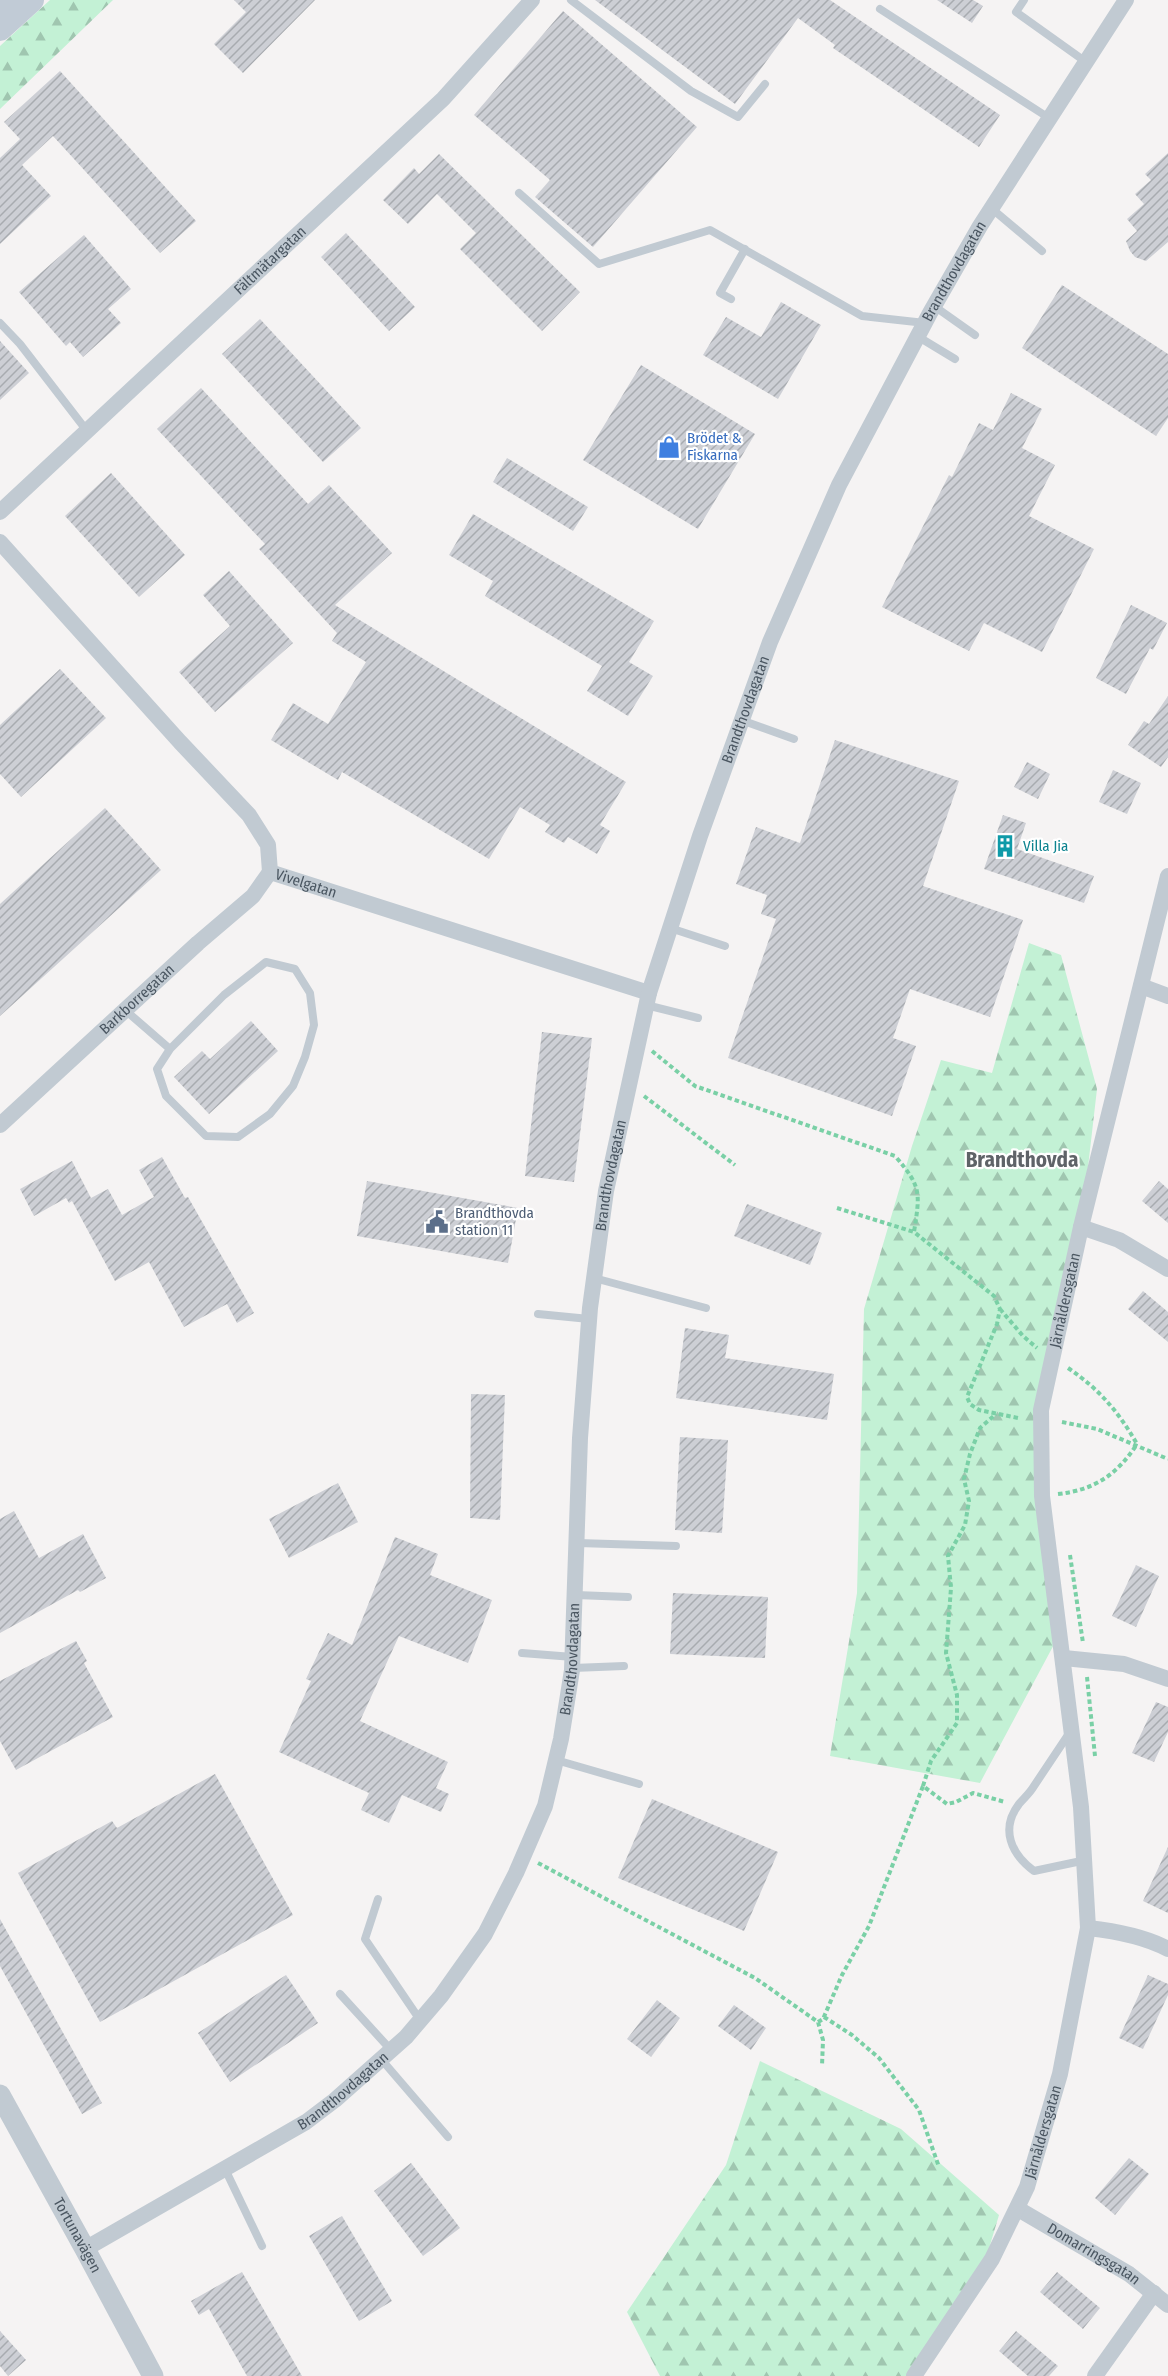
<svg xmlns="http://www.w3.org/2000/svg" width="1168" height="2376" font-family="'Fira Sans Condensed',sans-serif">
<defs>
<pattern id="forest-firs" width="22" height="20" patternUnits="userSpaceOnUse" patternTransform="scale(1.5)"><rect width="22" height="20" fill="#c3f1d5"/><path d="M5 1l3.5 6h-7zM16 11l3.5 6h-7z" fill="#a0c6b0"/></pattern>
<pattern id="building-hatch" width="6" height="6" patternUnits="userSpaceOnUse" patternTransform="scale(1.5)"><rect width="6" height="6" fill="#cdcfd5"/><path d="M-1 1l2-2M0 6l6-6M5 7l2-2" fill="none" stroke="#a8abb0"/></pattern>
</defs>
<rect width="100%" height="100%" fill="#f5f3f3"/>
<path fill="url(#forest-firs)" d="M50 0H113L0 109V46Z
M1029 943 1061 955 1097 1089 1082 1219 1040 1423 1058 1637 980 1783 830 1756 857 1593 864 1309 912 1146 941 1060 992 1073Z
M760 2061 901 2129 999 2215 984 2265 913 2376H660L627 2312 726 2165Z"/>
<path fill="url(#building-hatch)" d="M234 0H315L243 73 214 44 246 12Z
M595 0H830L1000 115 979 147 833 48 835 45 798 18 735 104Z
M937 0H973L983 6 972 23Z
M563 11 697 127 593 247 535 197 550 180 474 115Z
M60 71 196 221 160 253 53 136 22 165 51 196 0 244V158L20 139 4 122Z
M1168 153V242L1146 261 1135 257 1130 251 1126 241 1137 231 1127 219 1144 204 1135 194 1151 180 1145 174Z
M439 154 580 292 542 331 460 249 476 233 437 194 408 224 383 200 414 168 419 174Z
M346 233 415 307 389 331 321 257Z
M84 235 131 289 108 309 121 323 83 357 70 342 66 346 19 292Z
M1062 285 1168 354V418L1156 436 1022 348Z
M781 302 821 325 778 399 703 355 726 317 761 337Z
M260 319 361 428 323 462 222 354Z
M0 341 29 373 0 400Z
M641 365 755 434 698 529 583 460Z
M201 388 308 504 329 485 392 553 335 605 626 782 600 825 610 831 597 854 568 837 564 843 545 832 550 825 520 807 489 859 342 772 338 780 271 740 293 703 328 724 366 662 332 641 337 633 259 549 265 544 157 429Z
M1011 393 1042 409 1022 448 1055 465 1029 516 1094 549 1042 652 984 623 969 651 882 607 949 475 952 477 979 423 993 430Z
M507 458 588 507 573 531 493 482Z
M111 473 185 555 139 597 65 516Z
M473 514 654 621 629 662 653 676 628 716 587 691 602 666 485 596 493 581 449 555Z
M229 571 293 643 215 712 179 672 230 626 203 595Z
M1131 605 1167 623 1153 650 1150 648 1126 694 1096 678Z
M60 669 106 718 21 797 0 774V725Z
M1168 696V757L1161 767 1128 745 1144 721 1149 724Z
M835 740 959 781 923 886 1023 920 990 1017 910 989 893 1038 916 1046 892 1116 728 1058 776 919 761 914 767 895 736 884 756 827 800 843Z
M1027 762 1050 774 1038 799 1014 787Z
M1113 770 1141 783 1127 814 1099 802Z
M105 808 161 870 0 1016V904Z
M1003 815 1026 823 1017 849 1094 876 1084 903 984 869Z
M251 1021 278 1051 209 1114 174 1077 202 1051 210 1059Z
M542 1032 592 1038 574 1182 525 1176Z
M162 1157 185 1198 188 1197 254 1313 237 1323 227 1304 184 1327 149 1262 115 1281 72 1201 69 1203 66 1198 34 1216 20 1189 72 1161 91 1198 108 1189 122 1215 154 1197 139 1170Z
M367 1181 518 1208 508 1263 357 1236Z
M1159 1181 1168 1189V1223L1142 1201Z
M747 1204 822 1233 810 1265 734 1236Z
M1143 1291 1168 1312V1342L1128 1309Z
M685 1328 729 1335 725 1358 834 1374 827 1420 676 1398Z
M471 1394 505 1395 500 1520 470 1518Z
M680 1437 728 1440 722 1533 675 1530Z
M338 1483 358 1522 289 1558 269 1519Z
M14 1511 39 1558 83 1534 106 1578 80 1592 78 1590 0 1633V1519Z
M395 1537 438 1554 430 1575 492 1600 468 1663 399 1636 360 1721 448 1762 436 1788 449 1794 441 1812 402 1795 389 1823 361 1810 369 1793 279 1752 311 1681 306 1679 328 1633 352 1645Z
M1136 1565 1159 1576 1136 1627 1112 1616Z
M673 1593 768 1597 765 1658 670 1654Z
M76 1641 87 1661 84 1663 113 1717 16 1770 0 1741V1681Z
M1156 1702 1168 1707V1732L1154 1762 1132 1753Z
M215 1774 293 1915 100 2022 18 1873 112 1821 117 1828Z
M652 1799 778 1852 744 1931 618 1878Z
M1168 1847V1913L1143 1901Z
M0 1919 102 2103 82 2114 0 1966Z
M286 1975 318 2023 230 2082 198 2033Z
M1148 1975 1168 1984V1995L1143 2049 1119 2038Z
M657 2000 680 2018 651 2057 627 2039Z
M734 2005 766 2028 751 2050 718 2026Z
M1129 2158 1149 2174 1115 2215 1095 2198Z
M411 2163 460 2228 423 2256 374 2191Z
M342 2216 392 2301 359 2321 309 2236Z
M242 2272 302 2376H247L209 2309 199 2315 191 2301Z
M1057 2272 1100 2308 1083 2329 1040 2292Z
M0 2331 26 2360 8 2376 0 2366Z
M1016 2331 1058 2366 1049 2376H1028L999 2351Z"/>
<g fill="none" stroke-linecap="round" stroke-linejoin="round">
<path stroke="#7ad0a6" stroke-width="4" stroke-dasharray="4.5 3" stroke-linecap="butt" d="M652 1051 695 1086 895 1156C922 1187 920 1193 914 1232L994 1296 1000 1309 997 1324 967 1397 970 1404 979 1410 1018 1418
M644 1096 735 1165
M837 1208 914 1232
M1000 1309 1023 1336 1037 1348
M1068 1368C1099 1389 1118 1411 1137 1444
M1062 1422 1097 1429 1168 1459
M1058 1494C1094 1490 1117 1475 1137 1444
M1070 1555 1083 1643
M1087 1677 1095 1756
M923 1786 931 1761 957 1723V1695L946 1653 951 1588 948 1556 965 1525 969 1501 964 1479 970 1454 980 1428 996 1414
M538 1863 755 1978 818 2022 823 2040 822 2066
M824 2017 852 2035 879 2058 919 2110 939 2167
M818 2022 823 2019 842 1975 869 1926 923 1786 947 1804 956 1802 973 1793 1005 1802"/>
<path stroke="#c1cad2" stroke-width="8" d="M571 0 691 91 738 117 765 84
M1024 0 1016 12 1086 62
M880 9 1049 118
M519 193 599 264 710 230 862 316 925 323
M991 208 1042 251
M731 299 720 293 745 249
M934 306 975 335
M0 323 20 344 87 431
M917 336 955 359
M741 720 794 739
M670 928 725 946
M646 1005 698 1018
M125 1010 170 1049 224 995 266 962 295 969 310 993 314 1025 305 1057 293 1086 270 1114 238 1137 206 1136 166 1096 157 1069 170 1049
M594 1278 706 1308
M538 1314 589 1319
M578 1543 676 1546
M576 1595 628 1597
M522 1653 573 1657
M573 1668 624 1666
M1070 1732C1058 1750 1046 1768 1034 1786 1030 1793 1024 1798 1019 1804 1000 1829 1011 1854 1034 1871L1086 1860
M556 1760 639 1784
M378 1899 365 1939 420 2020
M340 1994 391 2050
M381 2059 448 2137
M225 2169 262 2246"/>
<g stroke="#c1cad2" stroke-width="16">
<path id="s1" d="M0 512 443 99 532 0"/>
<path id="s2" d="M0 542 180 742 249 815 268 845 270 872 649 993"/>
<path d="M1141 986 1168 996"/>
<path id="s3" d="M0 1125 198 943 253 896 270 872"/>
<path d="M1081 1227 1119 1240 1168 1269"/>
<path d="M1064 1658 1124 1664 1168 1679"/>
<path d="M1088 1928C1115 1931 1144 1936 1168 1949"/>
<path id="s4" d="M1018 2209 1129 2274 1168 2305"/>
<path id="s5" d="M85 2249 306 2122 335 2100 406 2037 441 1996 485 1934 516 1873 545 1806 561 1739 572 1670 580 1438 590 1308 606 1191 649 993 700 836 770 642 839 485 930 313 980 226 1126 0"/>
<path id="s6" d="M914 2376 992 2259 1027 2187 1060 2074 1088 1928 1081 1807 1042 1496 1041 1410 1081 1227 1168 876"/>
<path d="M1095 2376 1154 2293"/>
</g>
<path stroke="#c1cad2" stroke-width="21" id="s7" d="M0 2095 85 2249 153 2376"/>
<path stroke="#c1cbd6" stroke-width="24" d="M0 2 2 0
M0 29 32 0"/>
</g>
<defs>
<g id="shop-bare" transform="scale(1.8)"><path d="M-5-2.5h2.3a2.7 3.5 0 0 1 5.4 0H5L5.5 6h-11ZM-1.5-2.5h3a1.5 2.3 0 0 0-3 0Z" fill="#3f7fe0" stroke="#fff" stroke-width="2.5" paint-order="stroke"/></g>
<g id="building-bare" transform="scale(1.8)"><path d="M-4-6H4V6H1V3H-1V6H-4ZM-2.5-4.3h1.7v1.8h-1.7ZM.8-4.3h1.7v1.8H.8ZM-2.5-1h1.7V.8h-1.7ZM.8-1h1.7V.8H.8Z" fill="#0f9aa8" stroke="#fff" stroke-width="2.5" paint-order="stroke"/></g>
<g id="civic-bare" transform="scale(1.8)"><path d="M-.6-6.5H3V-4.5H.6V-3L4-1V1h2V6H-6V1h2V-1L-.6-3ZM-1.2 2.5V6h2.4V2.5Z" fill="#5c6f8a" stroke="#fff" stroke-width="2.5" paint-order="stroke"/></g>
</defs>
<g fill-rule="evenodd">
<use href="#shop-bare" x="669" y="447"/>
<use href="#building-bare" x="1005" y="846"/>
<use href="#civic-bare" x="437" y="1222"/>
</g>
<g text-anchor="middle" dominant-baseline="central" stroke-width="4.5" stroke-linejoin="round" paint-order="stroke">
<g font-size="15" fill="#4a5661" stroke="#fff">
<text stroke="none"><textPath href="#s1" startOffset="369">Fältmätargatan</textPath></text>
<text stroke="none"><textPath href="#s5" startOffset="2265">Brandthovdagatan</textPath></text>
<text stroke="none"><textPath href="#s5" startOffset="1779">Brandthovdagatan</textPath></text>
<text stroke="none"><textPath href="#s2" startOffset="470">Vivelgatan</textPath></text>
<text stroke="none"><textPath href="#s3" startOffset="186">Barkborregatan</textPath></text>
<text stroke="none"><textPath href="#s5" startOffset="1293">Brandthovdagatan</textPath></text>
<text stroke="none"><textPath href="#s6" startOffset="1120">Järnåldersgatan</textPath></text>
<text stroke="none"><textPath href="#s5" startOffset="807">Brandthovdagatan</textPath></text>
<text stroke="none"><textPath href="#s5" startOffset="303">Brandthovdagatan</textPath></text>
<text stroke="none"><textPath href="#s6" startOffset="278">Järnåldersgatan</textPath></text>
<text stroke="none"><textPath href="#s7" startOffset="160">Tortunavägen</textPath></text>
<text stroke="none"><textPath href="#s4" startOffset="88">Domarringsgatan</textPath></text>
</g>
<g font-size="15" fill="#366cbe" stroke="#fff" text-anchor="start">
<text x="687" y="438">Brödet &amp;<tspan x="687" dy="17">Fiskarna</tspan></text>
</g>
<g font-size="15" fill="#0d838f" stroke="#fff" text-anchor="start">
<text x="1023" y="846">Villa Jia</text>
</g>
<g font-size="15" fill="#4e5e75" stroke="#fff" text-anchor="start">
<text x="455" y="1213">Brandthovda<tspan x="455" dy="17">station 11</tspan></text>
</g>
<g font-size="21" font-weight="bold" fill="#5f6368" stroke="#fff">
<text x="1022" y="1160">Brandthovda</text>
</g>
</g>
</svg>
